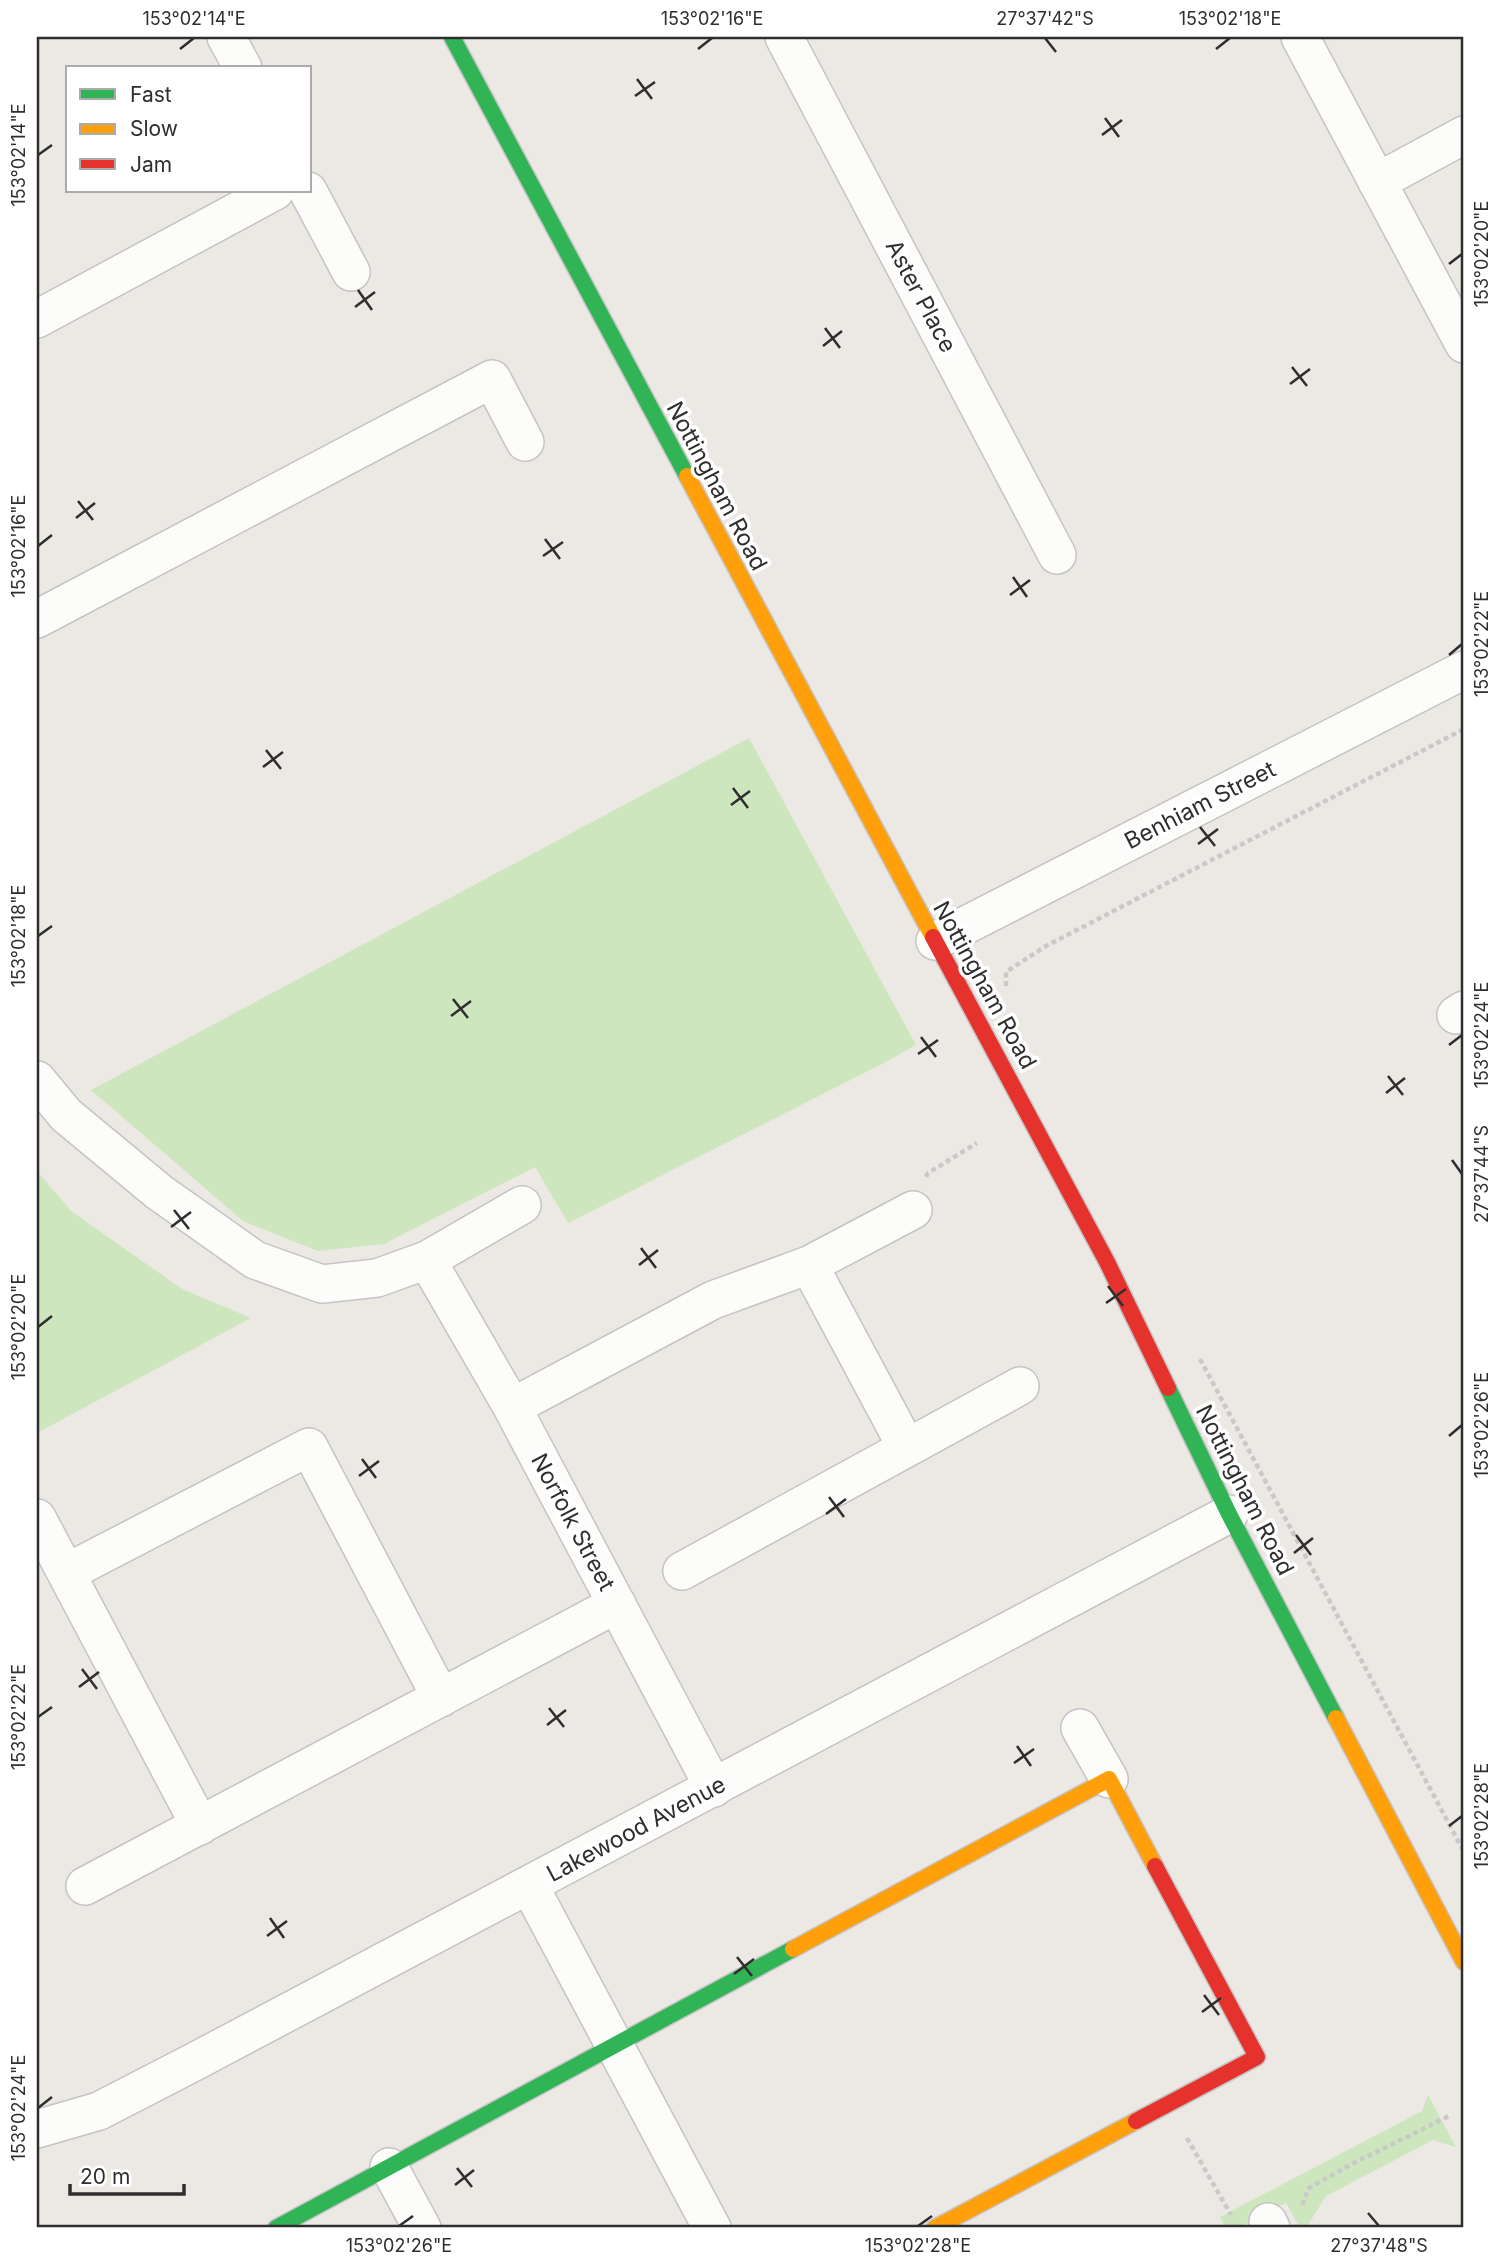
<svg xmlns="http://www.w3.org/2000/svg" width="1501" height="2265" font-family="Inter,sans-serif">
<rect width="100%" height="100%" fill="#ece8e4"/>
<path fill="#cee6be" d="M749 738 916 1045 882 1064 568 1223 535 1167 384 1244 318 1251 243 1221 91 1090Z
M37 1171 71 1211 182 1289 251 1318 37 1433Z
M1428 2095 1456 2147 1433 2140 1326 2196 1306 2228H1300L1286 2203 1238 2228H1226L1220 2217 1422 2111Z"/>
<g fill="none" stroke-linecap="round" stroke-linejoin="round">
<g stroke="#c5c4c5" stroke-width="40">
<path id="street" d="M226 37 243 68
M784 37 1057 555
M1300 37 1464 344
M1377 182 1464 135
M308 191 351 272
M37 319 275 191
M37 619 492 379 525 442
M935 941 1464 670
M1456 1015 1464 1010
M37 1080 66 1115 159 1192 255 1260 322 1284 377 1278 427 1260 522 1205
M427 1260 512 1407 714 1788
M809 1265 907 1448
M512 1407 713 1300 809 1265 913 1210
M37 1518 200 1826
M682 1571 1020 1386
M66 1573 309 1447 441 1698
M1080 1728 1109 1779
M529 1885 712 2228
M85 1886 617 1604
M37 2129 99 2111 192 2063 1229 1514
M389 2167 422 2228
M1268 2222 1271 2228"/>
</g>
<g stroke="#c5c4c5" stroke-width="19">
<path id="fast" d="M452 37 687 476
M1168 1388 1229 1514 1336 1718
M276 2228 793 1949"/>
</g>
<g stroke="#c5c4c5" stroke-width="19">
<path id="slow" d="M687 476 933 937
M1336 1718 1464 1962
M793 1949 1109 1779 1155 1866
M935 2228 1136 2121"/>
</g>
<g stroke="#c5c4c5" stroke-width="19">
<path id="jam" d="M933 937 1107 1262 1168 1388
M1136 2121 1257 2057 1155 1866"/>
</g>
<path stroke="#c9c9c8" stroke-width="4.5" stroke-dasharray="5 3.5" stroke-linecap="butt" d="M1006 986V972L1046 946 1464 729
M926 1177 928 1173 977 1143
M1200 1359 1464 1852
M1187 2138 1231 2215
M1302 2205 1309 2188 1350 2165 1451 2115"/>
<use href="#street" stroke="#fcfcfb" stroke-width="37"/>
<use href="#fast" stroke="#30b455" stroke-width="16"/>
<use href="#slow" stroke="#ff9f0a" stroke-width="16"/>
<use href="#jam" stroke="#e5322d" stroke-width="16"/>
</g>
<path fill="none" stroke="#2e2e2e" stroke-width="2.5" d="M1045 38 1056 52M180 49 194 38M698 49 712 38M1216 49 1230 38M637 79 652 99M635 96 655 82M1105 118 1119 137M1102 135 1122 120M38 155 52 145M1449 264 1462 254M358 290 372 310M355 307 375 292M825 328 840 348M823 346 842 331M1292 367 1307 386M1290 384 1310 369M78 501 93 520M76 518 95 503M545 539 560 559M38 546 52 535M543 556 563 542M1013 577 1027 597M1010 595 1030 580M1449 655 1462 644M266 750 281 769M263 767 283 752M733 788 748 808M731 805 750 791M1200 827 1215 846M1198 844 1218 829M38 936 52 926M453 999 468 1018M451 1016 471 1001M921 1037 936 1057M1449 1045 1462 1035M918 1054 938 1040M1388 1076 1403 1095M1386 1093 1405 1078M1452 1160 1462 1174M174 1210 189 1229M171 1227 191 1212M641 1248 656 1268M639 1265 658 1250M1108 1286 1123 1306M1106 1303 1126 1289M38 1327 52 1316M1449 1436 1462 1425M362 1459 376 1478M359 1476 379 1461M829 1497 844 1517M826 1514 846 1499M1296 1535 1311 1555M1294 1553 1313 1538M82 1669 97 1689M79 1687 99 1672M549 1708 564 1727M38 1717 52 1707M547 1725 566 1710M1017 1746 1031 1766M1014 1763 1034 1749M1449 1826 1462 1816M270 1918 284 1938M267 1936 287 1921M737 1957 752 1976M734 1974 754 1959M1204 1995 1219 2015M1202 2012 1221 1998M38 2108 52 2097M457 2168 472 2187M455 2185 474 2170M1368 2213 1379 2226M399 2226 413 2216M918 2226 932 2216"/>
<g text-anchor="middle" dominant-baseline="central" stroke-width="7" stroke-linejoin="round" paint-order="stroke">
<g font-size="23" fill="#2e2e2e" stroke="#fff">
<text transform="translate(921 296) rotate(62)">Aster Place</text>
<text transform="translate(717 486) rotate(62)">Nottingham Road</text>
<text transform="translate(1200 805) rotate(-27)">Benhiam Street</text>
<text transform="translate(985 985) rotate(61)">Nottingham Road</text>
<text transform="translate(1245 1490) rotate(63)">Nottingham Road</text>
<text transform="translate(573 1522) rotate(62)">Norfolk Street</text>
<text transform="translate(636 1829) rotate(-28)">Lakewood Avenue</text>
</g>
</g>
<rect width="1501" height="2265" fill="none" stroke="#ffffff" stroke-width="77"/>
<rect x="66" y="66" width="245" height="126" fill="#ffffff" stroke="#ababab" stroke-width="2"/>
<rect x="80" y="89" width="35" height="10" fill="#30b455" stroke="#ababab" stroke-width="2"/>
<text x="130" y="102" font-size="21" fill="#2e2e2e">Fast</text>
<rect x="80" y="124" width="35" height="10" fill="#ff9f0a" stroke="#ababab" stroke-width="2"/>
<text x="130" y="136" font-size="21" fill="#2e2e2e">Slow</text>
<rect x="80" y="159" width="35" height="10" fill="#e5322d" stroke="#ababab" stroke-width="2"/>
<text x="130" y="172" font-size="21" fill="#2e2e2e">Jam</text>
<path d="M70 2184v10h114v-10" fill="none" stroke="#2e2e2e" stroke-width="3.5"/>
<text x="80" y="2184" font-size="21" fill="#2e2e2e" stroke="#ffffff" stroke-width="5" paint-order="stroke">20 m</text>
<rect x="38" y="38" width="1424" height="2188" fill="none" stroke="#2e2e2e" stroke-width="2.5"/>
<g font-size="18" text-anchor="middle" fill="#2e2e2e">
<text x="194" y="25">153°02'14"E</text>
<text x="712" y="25">153°02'16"E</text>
<text x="1045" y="25">27°37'42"S</text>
<text x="1230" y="25">153°02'18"E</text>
<text transform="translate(19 155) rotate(-90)" y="6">153°02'14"E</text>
<text transform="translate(1482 254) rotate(-90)" y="6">153°02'20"E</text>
<text transform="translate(19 546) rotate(-90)" y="6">153°02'16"E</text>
<text transform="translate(1482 644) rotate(-90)" y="6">153°02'22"E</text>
<text transform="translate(19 936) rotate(-90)" y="6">153°02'18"E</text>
<text transform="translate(1482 1035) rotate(-90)" y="6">153°02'24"E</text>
<text transform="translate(1482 1174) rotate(-90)" y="6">27°37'44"S</text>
<text transform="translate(19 1327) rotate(-90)" y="6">153°02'20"E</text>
<text transform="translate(1482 1425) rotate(-90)" y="6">153°02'26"E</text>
<text transform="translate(19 1717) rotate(-90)" y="6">153°02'22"E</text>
<text transform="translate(1482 1816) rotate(-90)" y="6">153°02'28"E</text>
<text transform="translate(19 2108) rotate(-90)" y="6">153°02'24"E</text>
<text x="399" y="2252">153°02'26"E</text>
<text x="918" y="2252">153°02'28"E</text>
<text x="1379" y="2252">27°37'48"S</text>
</g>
</svg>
